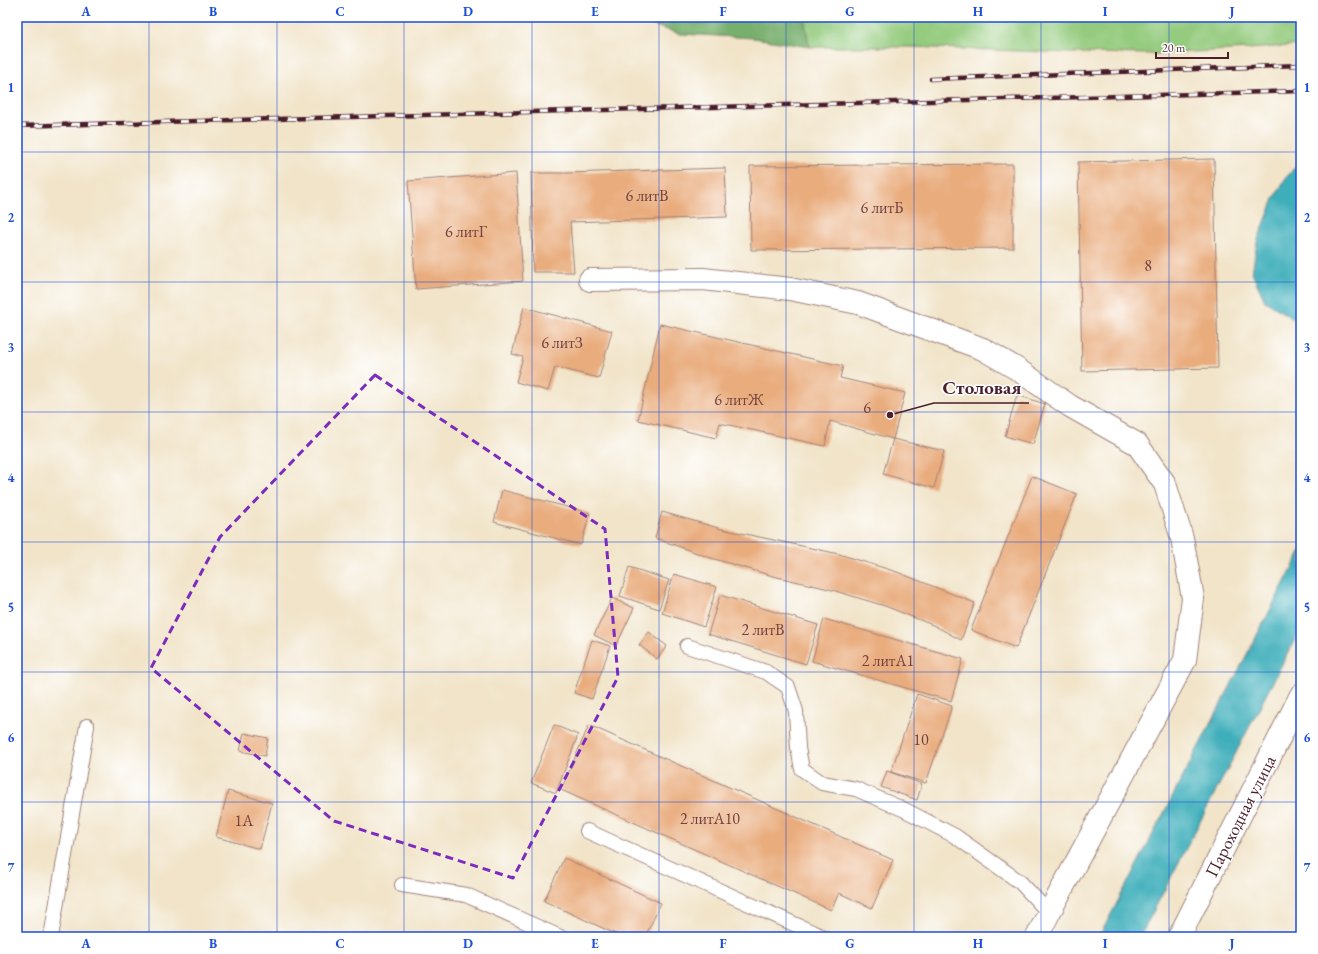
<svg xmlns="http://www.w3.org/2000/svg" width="1318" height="954" font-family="'EB Garamond',serif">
<rect width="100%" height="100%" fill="#fff"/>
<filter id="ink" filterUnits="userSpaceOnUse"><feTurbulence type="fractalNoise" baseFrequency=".025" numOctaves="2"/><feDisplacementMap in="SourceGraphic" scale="8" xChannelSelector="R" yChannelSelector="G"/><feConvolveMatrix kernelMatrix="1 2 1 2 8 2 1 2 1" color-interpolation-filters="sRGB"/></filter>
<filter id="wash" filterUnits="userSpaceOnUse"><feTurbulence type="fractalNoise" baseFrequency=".012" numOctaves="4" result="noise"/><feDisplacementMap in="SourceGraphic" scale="16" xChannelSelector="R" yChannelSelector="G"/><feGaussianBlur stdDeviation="0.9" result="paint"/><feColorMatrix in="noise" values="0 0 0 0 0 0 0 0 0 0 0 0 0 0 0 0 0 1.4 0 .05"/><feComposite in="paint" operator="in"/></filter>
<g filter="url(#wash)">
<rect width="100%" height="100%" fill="#f1e4c9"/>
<path fill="#94cb7e" stroke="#6f7554" d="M804 17H1301V45L1248 49 1157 54 1071 53 911 47H809Z"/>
<path fill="#77af6d" stroke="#60674c" d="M627 17H804L809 47 754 38 680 34Z"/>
<path fill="#3eaeba" stroke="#446672" d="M1301 160V324L1265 301 1252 273 1257 242 1274 199 1285 179Z
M1301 551V628L1140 937H1099Z"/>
<g id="blocks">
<path fill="#e9ac7d" d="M1214 159 1218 368 1082 371 1078 162Z
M1013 164V248L751 250 750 166Z
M725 168 727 217 570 222 574 272H533L531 173H567Z
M516 173 523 281 416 289 408 181Z
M524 307 612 331 599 378 555 367 548 391 516 382 523 357 512 354Z
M660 324 843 366 840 378 905 393 893 439 830 421 825 446 720 423 716 438 638 420Z
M1017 395 1045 404 1033 444 1005 436Z
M893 439 944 451 934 488 883 474Z
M1032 476 1077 494 1016 648 971 630Z
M502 490 590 513 581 545 494 522Z
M662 512 722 529 839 554 897 572 975 603 961 640 935 626 885 606 829 589 773 576 711 558 655 538Z
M629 567 669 580 659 609 620 596Z
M674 574 717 587 704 627 662 613Z
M720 595 818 625 806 664 708 634Z
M612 598 634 608 616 646 594 635Z
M824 619 963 659 951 701 812 661Z
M649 632 667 646 657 659 639 645Z
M592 640 610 646 592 699 574 693Z
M917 694 952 706 926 783 891 772Z
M554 725 578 735 556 793 531 783Z
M589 725 893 860 872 908 839 893 831 910 561 790Z
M244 733 268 738 265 756 240 751Z
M887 771 922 784 917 800 881 787Z
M228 791 272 803 260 849 216 837Z
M564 858 661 903 645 937H622L544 901Z"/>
</g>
</g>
<g filter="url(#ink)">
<use href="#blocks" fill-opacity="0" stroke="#9e827a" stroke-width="1"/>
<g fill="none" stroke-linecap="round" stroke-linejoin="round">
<g stroke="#9e827a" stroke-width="16">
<path id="service" d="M687 646 766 672 788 687 796 711 798 748 802 769 822 783 856 789 905 810 955 836 1020 882 1049 913
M587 831 823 937
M402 885 466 895 560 937
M51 937 87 726"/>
</g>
<g stroke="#9e827a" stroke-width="24">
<path id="minor" d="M590 280 703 279 790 289 858 303 983 349 1017 369 1070 406 1137 444 1165 484 1182 538 1193 598 1185 660 1049 913 1037 937
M1179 937 1301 695"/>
</g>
<use href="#service" stroke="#fff" stroke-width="14"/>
<use href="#minor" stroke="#fff" stroke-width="22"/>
<g stroke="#4a1f2b" stroke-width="4.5">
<path id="rail" d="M931 79 1301 65
M17 126 1301 91"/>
</g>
<use href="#rail" stroke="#fff" stroke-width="3" stroke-dasharray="9" stroke-linecap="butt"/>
</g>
</g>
<path fill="none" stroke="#7b2cbf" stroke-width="3" stroke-dasharray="8 5" stroke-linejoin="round" d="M375 375 605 529 618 677 513 878 334 821 151 668 220 537Z"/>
<path fill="none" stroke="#1d4ed8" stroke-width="1" stroke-opacity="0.55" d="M149 17V937M277 17V937M404 17V937M532 17V937M659 17V937M786 17V937M914 17V937M1041 17V937M1169 17V937M17 152H1301M17 282H1301M17 412H1301M17 542H1301M17 672H1301M17 802H1301"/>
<g text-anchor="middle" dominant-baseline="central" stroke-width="3" stroke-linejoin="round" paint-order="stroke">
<g font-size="16" fill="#724240">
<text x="647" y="195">6 литВ</text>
<text x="882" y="207">6 литБ</text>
<text x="466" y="231">6 литГ</text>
<text x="1148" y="265">8</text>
<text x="562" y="342">6 литЗ</text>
<text x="739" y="399">6 литЖ</text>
<text x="867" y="407">6</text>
<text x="763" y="629">2 литВ</text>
<text x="888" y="660">2 литА1</text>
<text x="921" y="739">10</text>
<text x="710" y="818">2 литА10</text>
<text x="244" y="820">1А</text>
</g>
<g font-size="18" fill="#4a1f2b" stroke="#fff">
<text transform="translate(1240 816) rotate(-63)">Пароходная улица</text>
</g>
</g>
<path fill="none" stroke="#4a1f2b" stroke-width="1.5" d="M890 415L934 403H1029"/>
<circle fill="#4a1f2b" stroke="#fff" stroke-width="1.5" cx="890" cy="415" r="4"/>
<g font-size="19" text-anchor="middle" font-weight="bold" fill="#4a1f2b" stroke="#fff" stroke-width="3" stroke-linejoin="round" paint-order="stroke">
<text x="982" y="394">Столовая</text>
</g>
<rect width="1318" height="954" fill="none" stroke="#fff" stroke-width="44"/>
<path d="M1156 52v6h72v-6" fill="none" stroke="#4a1f2b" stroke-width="2"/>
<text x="1162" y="52" font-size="12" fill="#4a1f2b" stroke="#ffffff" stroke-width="3" paint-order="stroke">20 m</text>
<rect x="22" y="22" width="1274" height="910" fill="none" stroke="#1d4ed8" stroke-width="1.5"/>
<g font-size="13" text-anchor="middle" font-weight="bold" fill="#1d4ed8">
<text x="86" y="16">A</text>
<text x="213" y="16">B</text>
<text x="340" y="16">C</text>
<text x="468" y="16">D</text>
<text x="595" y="16">E</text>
<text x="723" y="16">F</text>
<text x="850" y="16">G</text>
<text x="978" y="16">H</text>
<text x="1105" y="16">I</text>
<text x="1232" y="16">J</text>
<text x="11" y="92">1</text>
<text x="1307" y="92">1</text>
<text x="11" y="222">2</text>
<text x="1307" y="222">2</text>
<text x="11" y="352">3</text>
<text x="1307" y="352">3</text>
<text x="11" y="482">4</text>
<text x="1307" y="482">4</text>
<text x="11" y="612">5</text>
<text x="1307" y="612">5</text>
<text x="11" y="742">6</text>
<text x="1307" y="742">6</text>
<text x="11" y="872">7</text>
<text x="1307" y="872">7</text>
<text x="86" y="948">A</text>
<text x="213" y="948">B</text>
<text x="340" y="948">C</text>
<text x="468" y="948">D</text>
<text x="595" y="948">E</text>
<text x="723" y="948">F</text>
<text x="850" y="948">G</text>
<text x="978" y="948">H</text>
<text x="1105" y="948">I</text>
<text x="1232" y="948">J</text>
</g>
</svg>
